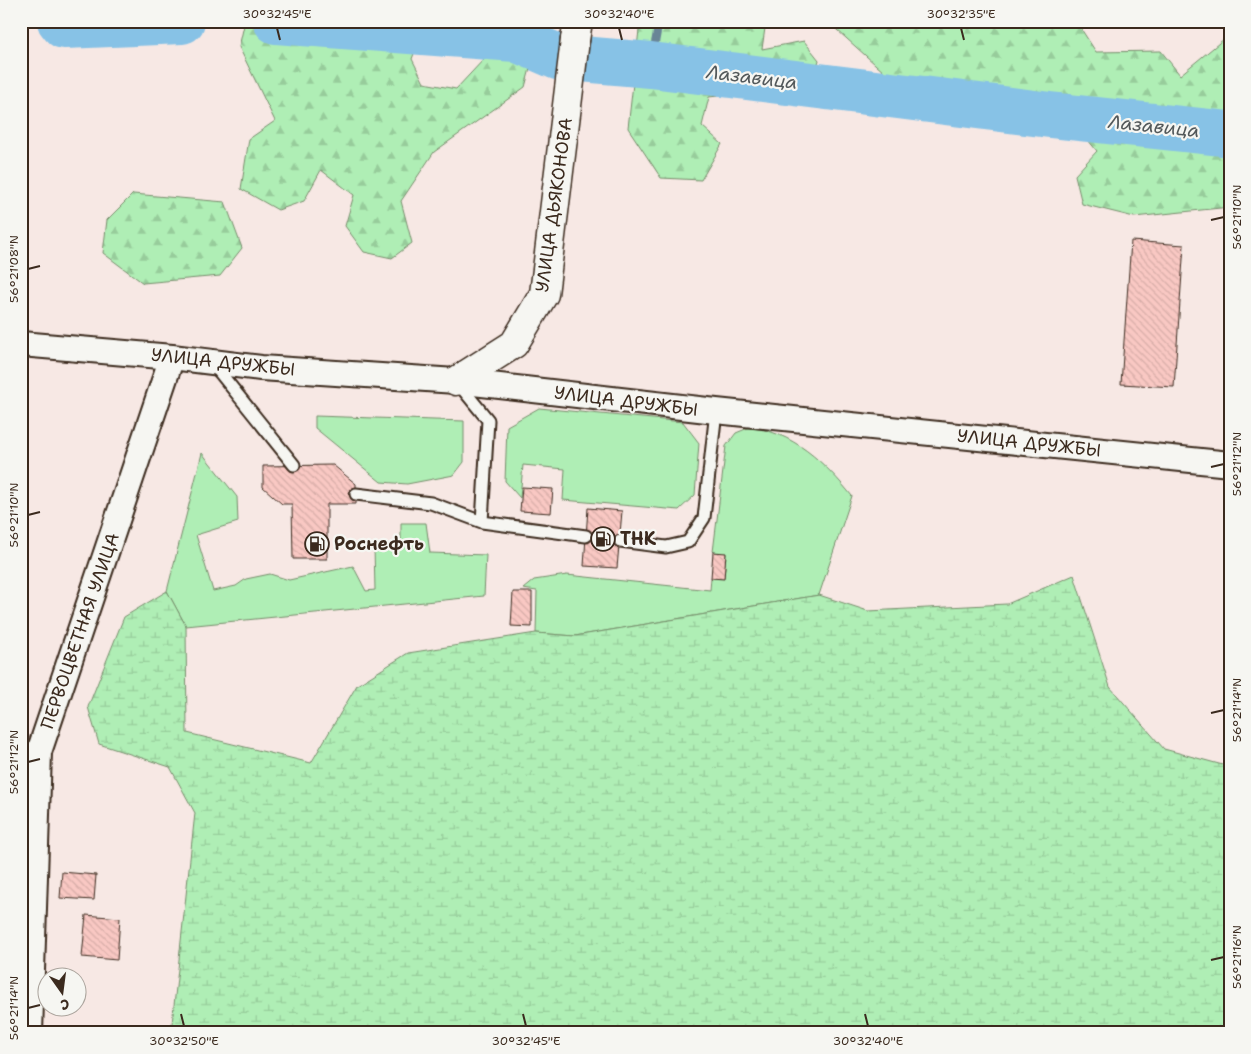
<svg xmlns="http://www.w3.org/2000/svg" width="1251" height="1054" font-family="'Shantell Sans',sans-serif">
<defs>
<pattern id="forest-firs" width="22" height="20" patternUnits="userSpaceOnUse" patternTransform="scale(1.25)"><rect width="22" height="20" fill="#afeeb5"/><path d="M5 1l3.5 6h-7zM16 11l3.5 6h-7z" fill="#97cc9b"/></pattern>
<pattern id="wetland-marsh" width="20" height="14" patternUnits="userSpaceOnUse" patternTransform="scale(1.25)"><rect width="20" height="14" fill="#afeeb5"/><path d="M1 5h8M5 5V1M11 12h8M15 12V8" fill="none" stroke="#97cc9b"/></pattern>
<pattern id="building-back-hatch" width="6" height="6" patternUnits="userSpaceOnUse" patternTransform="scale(1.25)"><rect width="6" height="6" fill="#f9c8c3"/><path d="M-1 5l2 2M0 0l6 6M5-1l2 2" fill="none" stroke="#d6aca7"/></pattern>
</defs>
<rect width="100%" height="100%" fill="#f7e8e4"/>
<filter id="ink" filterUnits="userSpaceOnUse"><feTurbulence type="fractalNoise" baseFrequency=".02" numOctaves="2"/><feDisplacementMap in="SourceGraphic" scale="10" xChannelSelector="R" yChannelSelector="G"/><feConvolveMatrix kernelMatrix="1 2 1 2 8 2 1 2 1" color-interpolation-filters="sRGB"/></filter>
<g filter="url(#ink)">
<path fill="#afeeb5" stroke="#758c6a" d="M539 408 683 422 699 443 695 495 679 510 563 500 565 469 523 465 520 498 505 481 507 426Z
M315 416 464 421V462L454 475 407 484 381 482 315 428Z
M748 428C791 429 827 465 852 496L819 595 575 636 536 633 537 591 523 589 534 580 567 575 710 590 711 578H724L726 554 713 552 726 446 736 433Z
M202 453 237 497 238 522 196 535 213 591 236 586 246 579 270 574 289 580 353 566 366 591 375 590 374 547 401 545V523H426L430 553 486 555 484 596 186 626 167 591Z"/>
<path fill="url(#forest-firs)" stroke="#758c6a" d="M245 21H532L521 31 425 24 412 59 424 83 456 89 485 58 509 48 531 65 525 87 434 152 401 201 412 243 392 258 364 252 345 226 354 195 321 170 304 201 278 210 241 189 249 139 275 121 239 47Z
M640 21H766L762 49 804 41 819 60 810 92 772 90 709 97 702 126 722 144 701 180 661 178 628 128Z
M827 21H1076L1096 52 1161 51 1180 75 1230 34V207L1134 217 1082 204 1075 175 1097 151 1054 99 885 73Z
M133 194 225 202 242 248 220 276 143 283 103 253 107 220Z"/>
<path fill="url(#wetland-marsh)" stroke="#758c6a" d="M1074 575 1110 687 1164 749 1230 767V1033H171L195 813 170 767 99 744 88 707 124 617 167 591 186 626 187 733 311 763 357 685 408 653 536 633 575 636 819 595 868 611 1007 604Z"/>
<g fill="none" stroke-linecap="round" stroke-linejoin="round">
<path stroke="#698596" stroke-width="8" d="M651 65 659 21"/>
<path stroke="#87c2e6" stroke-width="46" d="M60 21 64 26 182 21
M276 21 516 39 558 57 651 65 1050 115 1230 134"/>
</g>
<path fill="url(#building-back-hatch)" stroke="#3b2a1e" d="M1131 241 1184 245 1174 387 1121 384Z
M333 465 356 484V504H327V559H293L292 504H282L263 487V466Z
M522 487 553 489 551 513 520 511Z
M588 508 622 511 617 568 584 566Z
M713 552 726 553 724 579 711 578Z
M513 592H532V627L511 626Z
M62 872 96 875 94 900 60 898Z
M86 915 120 918 117 960 82 957Z"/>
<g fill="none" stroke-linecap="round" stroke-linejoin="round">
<g stroke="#3b2a1e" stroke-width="15">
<path id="service" d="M213 364 294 465
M457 382 488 420 482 522
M356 494 431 503 482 522 586 536
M620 541 666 547 688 542 704 518 716 411"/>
</g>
<g stroke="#3b2a1e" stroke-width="28">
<path id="minor" d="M21 344 172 357 261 368 456 381 716 411 1230 464
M30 1033 39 752 172 357"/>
</g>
<g stroke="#3b2a1e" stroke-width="31">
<path id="tertiary" d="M456 381 514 344 544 294 575 40"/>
</g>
<g stroke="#3b2a1e" stroke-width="31">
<path id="secondary" d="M575 40 578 21"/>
</g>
<use href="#service" stroke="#f6f6f2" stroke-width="11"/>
<use href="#minor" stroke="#f6f6f2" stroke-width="24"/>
<use href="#tertiary" stroke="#f6f6f2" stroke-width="28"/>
<use href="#secondary" stroke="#f6f6f2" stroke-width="28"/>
</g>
</g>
<path fill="none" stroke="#3b2a1e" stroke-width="2" d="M277 28 280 40M619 28 622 40M961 28 964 40M1211 220 1224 217M28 269 40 266M1211 467 1224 464M28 515 40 512M1211 713 1224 710M28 762 40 759M1211 960 1224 957M28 1008 40 1005M181 1014 184 1026M523 1014 526 1026M865 1014 868 1026"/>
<defs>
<g id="fuel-ring" transform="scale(1.25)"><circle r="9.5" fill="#f6f6f2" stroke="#3b2a1e" stroke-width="1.5"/><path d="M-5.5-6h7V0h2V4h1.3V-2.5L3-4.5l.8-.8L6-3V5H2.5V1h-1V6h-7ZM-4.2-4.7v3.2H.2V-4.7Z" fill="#3b2a1e"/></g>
</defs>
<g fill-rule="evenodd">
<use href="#fuel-ring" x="603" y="539"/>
<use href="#fuel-ring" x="317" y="544"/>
</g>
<g text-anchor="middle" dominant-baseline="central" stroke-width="4.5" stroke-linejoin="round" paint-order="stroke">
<g font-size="18" fill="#3b2a1e" stroke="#f6f6f2">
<text transform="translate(554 205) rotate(-82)">УЛИЦА ДЬЯКОНОВА</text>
<text transform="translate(223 362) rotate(6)">УЛИЦА ДРУЖБЫ</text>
<text transform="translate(626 401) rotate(7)">УЛИЦА ДРУЖБЫ</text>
<text transform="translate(1029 443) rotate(6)">УЛИЦА ДРУЖБЫ</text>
<text transform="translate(80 631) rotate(-71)">ПЕРВОЦВЕТНАЯ УЛИЦА</text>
</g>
<g font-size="18" font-weight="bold" fill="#3b2a1e" stroke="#f6f6f2" text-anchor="start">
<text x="620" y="539">ТНК</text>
<text x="334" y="544">Роснефть</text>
</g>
<g font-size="19" font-style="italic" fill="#52585a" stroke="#f6f6f2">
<text transform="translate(752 77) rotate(7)">Лазавица</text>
<text transform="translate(1154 126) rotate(6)">Лазавица</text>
</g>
</g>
<rect width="1251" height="1054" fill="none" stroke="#f6f6f2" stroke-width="55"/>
<g transform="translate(62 992) rotate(166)"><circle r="24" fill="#f6f6f2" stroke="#aba49d"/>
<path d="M0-4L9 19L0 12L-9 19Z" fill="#3b2a1e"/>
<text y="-8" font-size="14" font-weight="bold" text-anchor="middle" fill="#3b2a1e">С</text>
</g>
<rect x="28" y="28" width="1196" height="998" fill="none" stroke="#3b2a1e" stroke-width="2"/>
<g font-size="12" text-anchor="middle" fill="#3b2a1e">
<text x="277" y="18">30°32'45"E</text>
<text x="619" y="18">30°32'40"E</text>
<text x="961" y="18">30°32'35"E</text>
<text transform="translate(1237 217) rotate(-90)" y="4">56°21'10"N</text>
<text transform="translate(14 269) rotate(-90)" y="4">56°21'08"N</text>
<text transform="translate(1237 464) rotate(-90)" y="4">56°21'12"N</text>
<text transform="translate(14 515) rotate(-90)" y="4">56°21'10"N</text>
<text transform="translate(1237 710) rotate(-90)" y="4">56°21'14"N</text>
<text transform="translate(14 762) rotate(-90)" y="4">56°21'12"N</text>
<text transform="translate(1237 957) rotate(-90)" y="4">56°21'16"N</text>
<text transform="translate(14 1008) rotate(-90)" y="4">56°21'14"N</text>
<text x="184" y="1045">30°32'50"E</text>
<text x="526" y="1045">30°32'45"E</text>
<text x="868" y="1045">30°32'40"E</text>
</g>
</svg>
